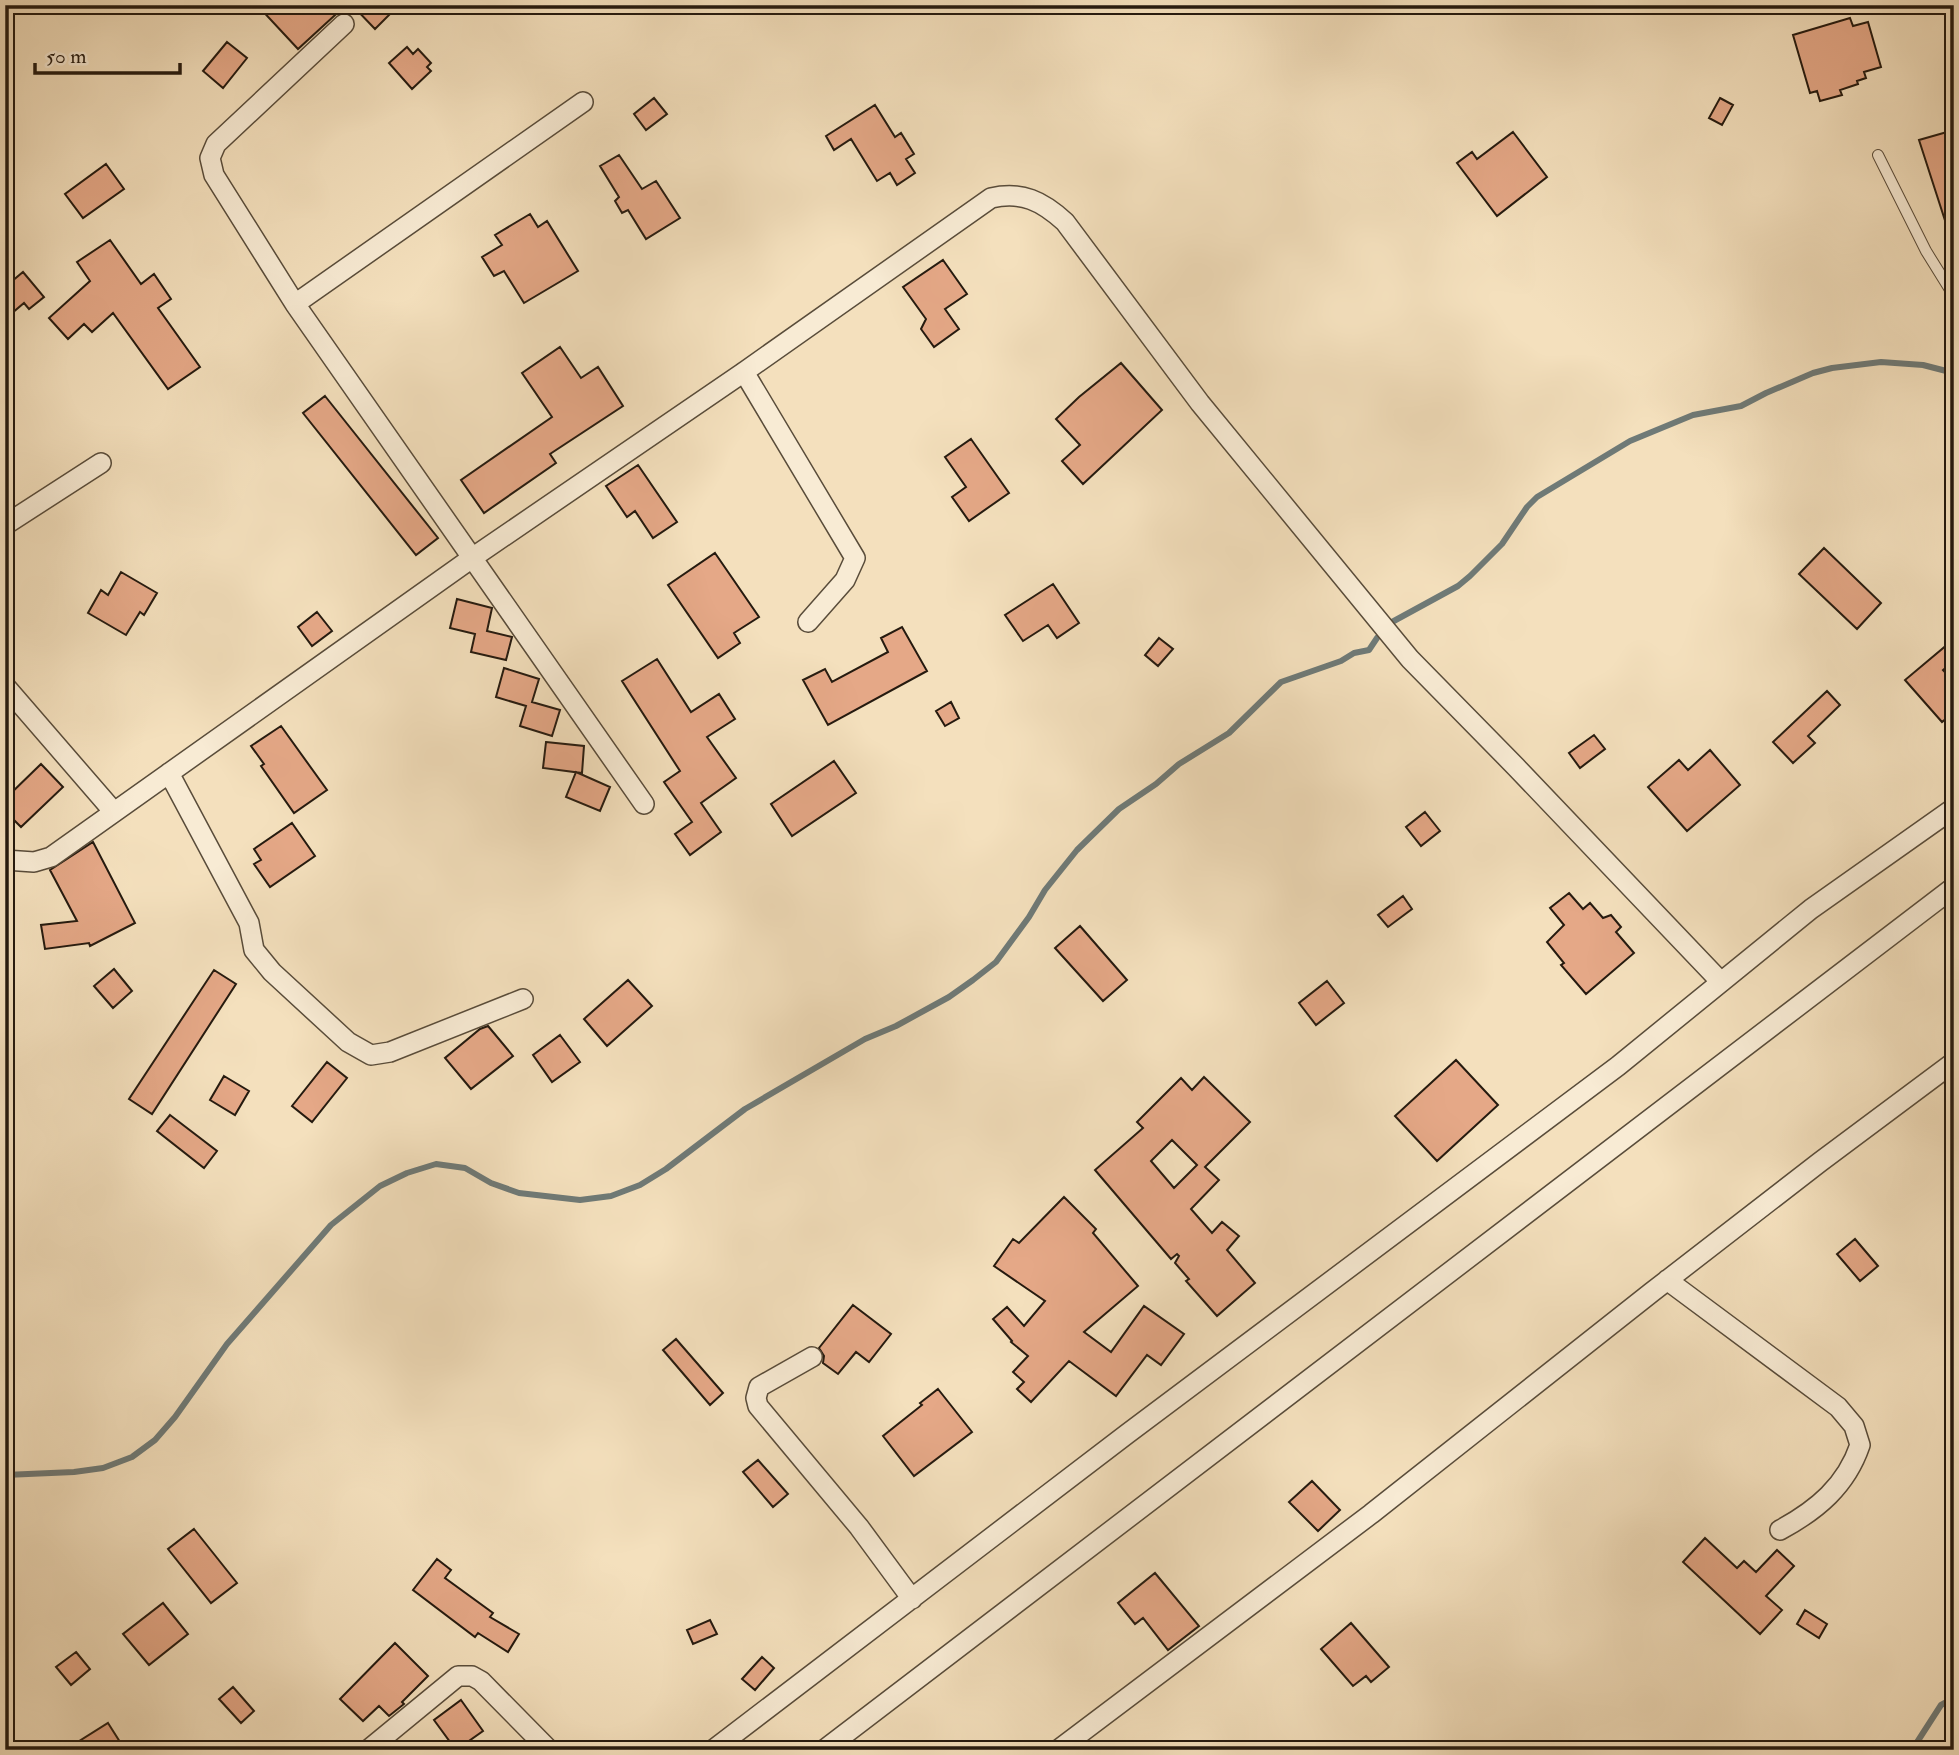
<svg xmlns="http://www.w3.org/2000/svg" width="1959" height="1755" font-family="'IM FELL Double Pica',serif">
<rect width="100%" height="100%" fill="#f4e0bd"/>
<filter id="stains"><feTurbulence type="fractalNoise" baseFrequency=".00286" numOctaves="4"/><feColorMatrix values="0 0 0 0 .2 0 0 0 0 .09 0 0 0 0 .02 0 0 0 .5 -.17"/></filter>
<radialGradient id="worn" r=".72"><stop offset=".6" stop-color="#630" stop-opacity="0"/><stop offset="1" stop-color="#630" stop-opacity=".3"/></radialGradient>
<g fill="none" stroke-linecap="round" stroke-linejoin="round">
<path stroke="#6f7a77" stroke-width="6" d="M1392 622 1458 586 1470 576 1502 544 1527 507 1537 497 1630 441 1693 415 1741 406 1766 393 1813 373 1832 368 1881 362 1923 365 1954 373
M5 1475 74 1472 103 1468 132 1457 155 1440 175 1417 227 1344 331 1225 380 1186 407 1173 436 1164 465 1168 491 1183 519 1193 580 1200 611 1196 640 1185 666 1169 745 1109 865 1039 896 1026 949 997 973 980 996 962 1029 917 1045 890 1077 850 1119 809 1156 784 1179 764 1229 733 1281 682 1341 661 1354 653 1369 650 1377 638
M1912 1750 1941 1705 1954 1698"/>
</g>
<path fill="#e5a887" stroke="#251a0f" stroke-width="2" fill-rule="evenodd" d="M257 5H346L298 49Z
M352 5H379L389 15 375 29Z
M1850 18 1853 26 1868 22 1881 67 1864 72 1866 78 1857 81 1858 84 1840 90 1842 95 1820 101 1817 91 1810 93 1793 35Z
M227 42 247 58 223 88 203 71Z
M407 47 413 54 418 49 431 63 427 67 431 71 412 89 389 63Z
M654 98 667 114 646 130 634 114Z
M1720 98 1733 105 1722 125 1709 118Z
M875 105 895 137 901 133 914 154 906 159 915 173 897 185 890 173 877 181 851 139 834 150 826 136Z
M1513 132 1547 177 1497 216 1457 163 1472 152 1477 159Z
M1947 132 1954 152V238L1951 239 1919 140Z
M619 155 642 189 656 181 680 218 646 239 628 210 622 213 615 201 619 197 600 166Z
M106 164 124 189 83 218 65 194Z
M530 214 538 227 547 221 578 271 524 303 504 271 494 276 482 257 502 245 495 235Z
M110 240 141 284 154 274 171 299 158 308 200 367 168 389 113 313 92 332 84 324 68 339 49 318 90 281 77 262Z
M943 260 967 294 945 309 959 329 934 347 921 329 926 319 903 287Z
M23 272 44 297 29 309 24 303 5 319V287Z
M560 347 581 378 598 367 623 406 550 454 556 463 484 513 461 480 552 417 522 373Z
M1121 363 1162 410 1083 484 1062 461 1080 445 1056 419 1079 397Z
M325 396 438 538 416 555 303 413Z
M971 439 1009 493 969 521 952 497 966 487 945 457Z
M638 465 677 522 653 538 635 511 627 517 606 486Z
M1824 548 1881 603 1857 629 1799 574Z
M715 553 759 617 734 633 740 643 718 658 668 585Z
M121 572 157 593 144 615 140 612 126 635 88 613 101 590 108 595Z
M1053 584 1079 623 1057 638 1048 625 1023 641 1005 615Z
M457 599 492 608 487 631 512 637 506 660 471 652 475 634 450 628Z
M317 612 332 631 312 646 298 627Z
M902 627 927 671 828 725 803 680 825 669 832 682 888 652 881 638Z
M1159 638 1173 649 1158 666 1145 655Z
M1954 639V661L1943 670 1954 682V712L1942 722 1905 680Z
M657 659 691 712 719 694 735 719 707 737 736 778 701 803 721 832 690 855 675 834 692 822 664 782 680 771 622 681Z
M504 668 539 679 532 702 560 710 552 736 520 726 526 706 496 697Z
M1827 691 1840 705 1808 736 1815 743 1793 763 1773 742Z
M951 702 959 718 945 726 936 711Z
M281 726 327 790 294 813 261 766 264 764 251 746Z
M1594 735 1605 749 1580 768 1569 753Z
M546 742 584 746 582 773 543 768Z
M1710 750 1740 785 1687 831 1648 787 1679 760 1688 770Z
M834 761 856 793 792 836 771 804Z
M41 764 63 787 21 827 5 811V799Z
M576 772 610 787 600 811 566 797Z
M1425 812 1440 831 1421 846 1406 827Z
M292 823 315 856 270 887 254 864 261 860 254 849Z
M93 842 135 923 90 946 89 943 45 949 41 925 77 921 50 870Z
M1569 893 1583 909 1590 903 1603 918 1611 915 1621 927 1616 932 1634 953 1586 994 1561 965 1564 963 1547 942 1564 925 1550 908Z
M1403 896 1412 909 1388 927 1378 915Z
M1080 926 1127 980 1103 1001 1055 948Z
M114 969 132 991 113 1008 94 986Z
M214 970 236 984 152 1114 129 1099Z
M628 980 652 1006 607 1046 584 1019Z
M1327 981 1344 1003 1316 1025 1299 1003Z
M488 1026 513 1056 471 1089 445 1058 480 1029Z
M560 1035 580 1062 552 1082 533 1055Z
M1456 1060 1498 1105 1437 1161 1395 1116Z
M327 1062 347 1078 312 1122 292 1106Z
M224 1076 249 1091 235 1115 210 1100Z
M1204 1077 1250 1122 1205 1167 1219 1180 1191 1209 1212 1233 1222 1222 1239 1236 1227 1250 1255 1283 1217 1316 1186 1281 1189 1279 1175 1263 1179 1256 1177 1254 1171 1259 1095 1170 1143 1128 1137 1122 1181 1078 1192 1090ZM1172 1140 1197 1165 1174 1188 1151 1161Z
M170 1115 217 1151 204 1168 157 1131Z
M1064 1197 1096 1229 1093 1233 1138 1286 1084 1332 1111 1352 1144 1306 1184 1334 1161 1365 1147 1355 1116 1396 1069 1361 1031 1402 1017 1389 1024 1382 1013 1372 1028 1356 1011 1342 1012 1341 993 1319 1007 1307 1024 1326 1045 1301 994 1266 1013 1239 1019 1243Z
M1855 1239 1878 1266 1860 1281 1837 1254Z
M853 1305 891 1334 869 1362 856 1352 838 1374 823 1363 824 1356 819 1348Z
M676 1339 723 1393 710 1405 663 1350Z
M938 1389 972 1432 914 1476 883 1436 922 1405 920 1403Z
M758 1460 788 1494 773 1507 743 1472Z
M1312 1481 1340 1510 1318 1531 1289 1502Z
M194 1529 237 1583 211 1603 168 1549Z
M1705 1538 1737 1568 1744 1561 1756 1572 1777 1550 1794 1566 1766 1596 1782 1610 1760 1634 1683 1562Z
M437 1559 451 1570 445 1578 493 1613 490 1617 519 1634 508 1652 478 1633 475 1637 413 1590Z
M1155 1573 1199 1626 1168 1650 1143 1618 1135 1624 1118 1603Z
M163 1603 188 1634 149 1665 123 1634Z
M1805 1610 1827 1624 1819 1638 1797 1624Z
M710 1620 717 1634 693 1644 687 1630Z
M1351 1623 1389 1667 1371 1682 1366 1676 1353 1686 1321 1649Z
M395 1643 428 1676 402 1702 404 1704 389 1716 379 1706 363 1721 340 1699Z
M76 1652 90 1669 71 1685 56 1667Z
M762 1657 774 1668 755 1690 742 1679Z
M233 1687 254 1711 241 1723 219 1699Z
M461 1700 483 1731 456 1750 434 1720Z
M108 1723 120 1742 107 1750H65Z"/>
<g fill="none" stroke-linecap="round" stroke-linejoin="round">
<g stroke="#594c3a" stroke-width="12">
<path id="service" d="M1878 155 1926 251 1949 288 1954 290"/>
</g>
<g stroke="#594c3a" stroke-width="22">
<path id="minor" d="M583 102 295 304 644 804
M295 304 214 175 210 158 216 144 344 24
M744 372 855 558 845 580 808 622
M5 525 101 463
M5 686 114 812
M169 773 249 923 254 950 272 972 348 1042 371 1055 390 1052 523 999
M5 860 34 862 51 857 472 558 744 372 991 198C1022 191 1042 201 1065 222L1200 403 1410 659 1516 767 1721 982
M1667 1280 1838 1407 1854 1426 1860 1445C1846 1486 1817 1510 1780 1530
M812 1357 759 1387 756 1398 758 1406 859 1527 912 1599
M368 1750 458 1676H472L481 1681 549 1750
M713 1750 1127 1434 1618 1066 1811 909 1954 808
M824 1750 1954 887
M1058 1750 1371 1514 1652 1292 1820 1162 1954 1062"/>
</g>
<use href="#service" stroke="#f8ebd4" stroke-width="10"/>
<use href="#minor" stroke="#f8ebd4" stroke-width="19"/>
</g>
<rect width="1959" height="1755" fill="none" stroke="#f4e0bd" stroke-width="28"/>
<rect x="7" y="7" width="1945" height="1741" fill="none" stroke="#251a0f" stroke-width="3.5"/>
<rect x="14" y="14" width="1931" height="1727" fill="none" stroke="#251a0f" stroke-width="2"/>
<path d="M35 63v10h145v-10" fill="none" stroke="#251a0f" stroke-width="3.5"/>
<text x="46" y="63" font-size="21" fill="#251a0f" stroke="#f8ebd4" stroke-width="5" paint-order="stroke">50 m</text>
<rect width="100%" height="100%" filter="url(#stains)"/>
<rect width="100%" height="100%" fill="url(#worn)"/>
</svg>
